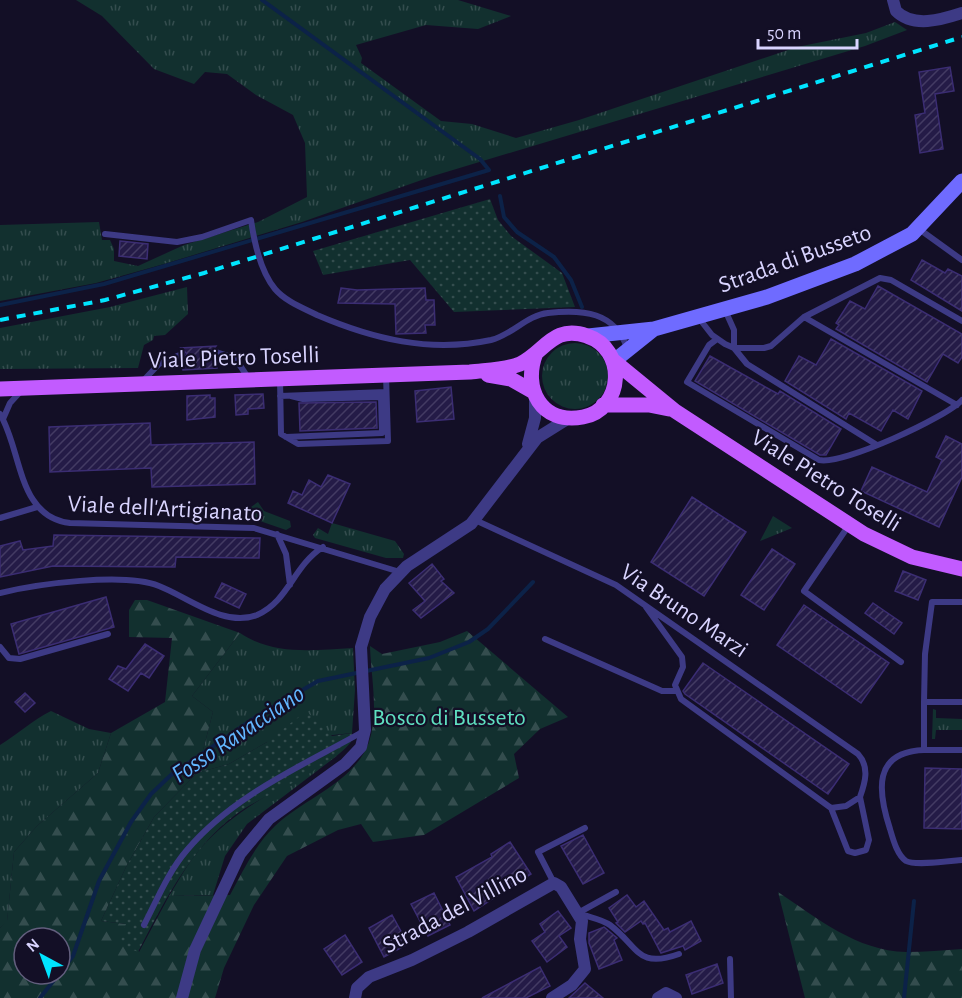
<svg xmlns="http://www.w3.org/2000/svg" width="962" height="998" font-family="'Alegreya Sans',sans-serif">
<defs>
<pattern id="grass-tufts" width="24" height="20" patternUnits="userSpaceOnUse" patternTransform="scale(1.5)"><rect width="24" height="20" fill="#12302f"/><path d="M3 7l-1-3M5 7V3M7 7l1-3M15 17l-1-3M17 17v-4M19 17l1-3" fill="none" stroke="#344d4e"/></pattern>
<pattern id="forest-firs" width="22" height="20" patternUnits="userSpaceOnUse" patternTransform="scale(1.5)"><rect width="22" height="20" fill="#12302f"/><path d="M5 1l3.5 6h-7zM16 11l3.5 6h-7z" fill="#344d4e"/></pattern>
<pattern id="garden-dots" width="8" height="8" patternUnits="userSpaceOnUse" patternTransform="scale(1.5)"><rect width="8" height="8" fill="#12302f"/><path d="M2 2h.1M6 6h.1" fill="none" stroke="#344d4e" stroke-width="1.8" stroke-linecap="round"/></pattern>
<pattern id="building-hatch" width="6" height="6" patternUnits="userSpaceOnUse" patternTransform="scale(1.5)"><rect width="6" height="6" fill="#241b47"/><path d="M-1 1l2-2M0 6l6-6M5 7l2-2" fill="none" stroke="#433b63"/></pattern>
</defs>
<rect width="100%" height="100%" fill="#130f26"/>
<path fill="url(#grass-tufts)" d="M76 0H458L511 16 478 29 426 25 356 45 362 58 361 63 441 121 472 124 516 138 579 120 797 47 866 33 895 22 907 30 865 46 433 176 302 222 164 264 96 283 0 301V225L99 222 102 240H110L114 249V261L138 266 184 245 258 222 307 197 305 143 293 115 256 95 227 74 205 72 194 84 154 69 102 16Z
M187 287 188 314 165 335 154 336 153 340 144 345 138 368 0 369V328L110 307Z
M542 376a33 33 0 1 1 66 0a33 33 0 1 1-66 0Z
M258 502 264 511 290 521 291 527 286 530 257 520 251 507Z
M773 516 792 528 760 541Z
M332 523 395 541 404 554 403 558H386L315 538 313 535 318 528 328 534Z
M240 633C274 656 313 650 353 648L355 690 352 733 267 742 229 764 197 773 213 712 192 696Z
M933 709 936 710V718L962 719V730H936L935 739H932Z
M51 711 89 729 111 733 98 773 37 826 14 852 7 922 0 928V745C18 734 33 720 51 711Z
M338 755 247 824 225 856 213 895 169 896C179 880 188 863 200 849 237 806 291 783 338 755Z"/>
<path fill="url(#forest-firs)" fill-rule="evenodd" d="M135 600H147L240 633 192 696 213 712 197 773 154 817 126 867 101 921 126 924 139 952 169 896 230 895C243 871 255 845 275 826 303 799 355 782 369 742 379 712 371 678 370 646L382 654 440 642 467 631 568 717 540 729 514 754 519 778 424 835 373 842 361 824 338 830 287 856 254 905 224 968 215 998H0V928L7 921 14 852 37 826 98 773 111 733 165 702 172 638 129 637V610ZM24 938H60V974H24Z
M778 892C817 918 857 951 906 952 925 952 944 950 962 949V998H805Z"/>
<path fill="url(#garden-dots)" d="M490 199 498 220 511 236 562 273 575 307 454 312 410 260 323 275 313 251Z
M306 711 332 736 352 733 351 742C331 767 276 790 247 807 195 839 165 900 138 952L119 944 126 924 101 921 126 867 154 817 197 773 229 764 267 742Z"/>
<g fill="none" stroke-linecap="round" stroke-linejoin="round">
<path stroke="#0c2248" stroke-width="4" d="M500 196 504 217 517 232 554 257 571 280 582 307
M0 305 104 284 489 170 480 159 262 0
M40 998 73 956 99 881 131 822 151 794 171 775 256 717 318 681 429 658 469 642 488 629 533 582
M904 998 914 901"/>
</g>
<path fill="url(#building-hatch)" stroke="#3b2d73" stroke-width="1.5" d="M950 67 954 91 935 94 943 149 920 153 915 115 925 113 919 72Z
M120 241 148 244 147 259 119 256Z
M922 260 945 273 948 269 962 276V311L911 280Z
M878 286 962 334V357L958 363 943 354 927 382 836 329 839 325 836 323 850 301 865 309Z
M341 288 357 290 425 288 426 300H434L435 325H425L426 333 396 334 395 304 338 303Z
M831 339 922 391 908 419 893 410 881 431 849 413 846 419 785 381 799 356 816 365Z
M216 346 211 353 216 358 217 368 183 370 182 360 187 354 181 348Z
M710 356 778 394 780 391 841 429 826 455H820L695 381Z
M451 387 454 419 417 422 415 391Z
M263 394 264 408 248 409V414L236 415 235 395Z
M210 395V398H215V417L187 420V396Z
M376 402 377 428 300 431 299 403Z
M150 423 151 445 254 442 255 484 152 487 151 468 50 472 49 427Z
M946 436 962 444V477L939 527 861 491 872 467 927 492 942 460 936 457Z
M328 475 350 484 332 523 288 503 293 491 302 495 309 480 321 487Z
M692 497 746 532 704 596 651 562Z
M54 535 260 538 259 558 176 557 175 567 53 566 0 577V546L20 541 23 550 53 546Z
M772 549 795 564 764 610 741 595Z
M432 564 444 579 441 581 454 593 421 618 413 610 425 601 409 583Z
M903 571 926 580 918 600 895 591Z
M222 583 246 594 239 608 215 597Z
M106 597 114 627 19 654 11 624Z
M873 603 902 623 894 634 865 613Z
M804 605 889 663 861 703 777 645Z
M145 644 164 656 149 678 141 673 128 691 109 679 118 666 126 669Z
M703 663 849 764 828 794 685 694 683 691Z
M25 693 35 703 25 712 15 702Z
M925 768 962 769V829L924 828Z
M583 835 604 873 583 884 561 846Z
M510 842 531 874 474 911 456 877 492 857 491 854Z
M434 893 450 925 428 936 411 904Z
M627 895 636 907 644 901 664 930 668 928 670 932 691 921 701 941 685 950 683 946 661 953 645 923 643 924 641 921 625 932 616 923 618 922 609 908Z
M558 911 571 928 559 936 567 947 547 962 532 941 545 932 540 924Z
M392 915 408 944 384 957 369 928Z
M604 927 617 938 614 940 622 960 599 969 589 943V933Z
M345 935 362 962 342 975 324 949Z
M717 964 723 983 692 994 686 975Z
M540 967 550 986 526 998H482Z
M585 983 603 998H569Z"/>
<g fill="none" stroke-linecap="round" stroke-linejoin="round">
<path stroke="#3d3a85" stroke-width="6" d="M919 229 962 260
M105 234 177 242 202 237 251 220C254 241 261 272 275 289 285 301 303 308 317 315 373 339 430 353 491 340 512 335 527 315 548 313 583 309 615 312 627 348
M725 310 734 330V348L747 364 877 445
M698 317 712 335 725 344 734 348H764L771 346 804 317 880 278 891 280 962 321
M804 317 957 405
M717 339 709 345 687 382 819 460C843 465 945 418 962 400
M216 352 235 358 249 379
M280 379 281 434 298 444 388 441 386 375
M142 382 159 364 182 354
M280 396 386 392
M0 414C22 450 17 517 70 523L254 528 400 572
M3 419 10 403 22 390
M286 437 382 433 381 397 303 399 291 396
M0 518 37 507
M475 520 616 585 858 754C870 767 865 783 860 797
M849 525 804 591 901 662
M277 534 286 554 290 585
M0 593C37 584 124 572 159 586 188 597 224 628 257 615 289 601 293 566 323 547
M646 607 682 657 683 667 675 685 681 699 831 808 848 851 855 853 866 850 869 840 860 797 846 806 831 808
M545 639 662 691H676
M0 647 9 658 20 659 108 634
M924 702 925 654 932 602H962
M962 702H924V750H962
M924 750C872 752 878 792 890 829 893 839 897 855 906 861 915 866 950 861 962 860
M554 883 538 852 585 828
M578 913C588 917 602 919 610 925 639 947 637 969 679 954
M578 913 616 892
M144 925C157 900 168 872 187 850 233 795 304 765 364 731
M730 959 731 998"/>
<path stroke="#3d3a85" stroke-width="12" d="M893 0 896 11C913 28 941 20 962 13
M528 444 535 418V397
M182 998 195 950 240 854 269 819 345 764 361 747 365 730 361 647 370 617 385 589 407 566 471 524 537 438 569 418
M355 998 357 988 369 977 412 960 468 932 554 883 561 887 582 921 580 939 585 969 572 985 552 998
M658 998 666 993 676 998"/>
<path stroke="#6f6bff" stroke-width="15" d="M588 336 654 329 767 297 855 264 912 234 962 181
M614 361 654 329"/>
<path stroke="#c25bff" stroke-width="15" d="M614 361 675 411 864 534 912 557 962 569
M488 375 511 379 532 391
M0 389 470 372C486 370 505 370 520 364 545 352 553 324 587 336 627 349 624 409 583 417 541 425 522 388 536 353
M603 405H649L669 409"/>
<path stroke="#00e5ff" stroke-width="4" stroke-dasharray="9 8" stroke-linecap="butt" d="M0 320 105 300 204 273 962 37"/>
</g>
<g text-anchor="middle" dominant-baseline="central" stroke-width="4.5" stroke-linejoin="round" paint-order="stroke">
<g font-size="24" fill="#d9d4ff" stroke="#130f26">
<text transform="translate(795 259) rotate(-20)">Strada di Busseto</text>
<text transform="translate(234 358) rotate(-2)">Viale Pietro Toselli</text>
<text transform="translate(826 481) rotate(32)">Viale Pietro Toselli</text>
<text transform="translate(165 509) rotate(3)">Viale dell'Artigianato</text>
<text transform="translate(684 611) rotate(34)">Via Bruno Marzi</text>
<text transform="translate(455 910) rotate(-28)">Strada del Villino</text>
</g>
<g font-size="24" fill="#5fe0c0" stroke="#130f26">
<text x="449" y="718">Bosco di Busseto</text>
</g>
<g font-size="26" font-style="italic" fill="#62b6ff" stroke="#130f26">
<text transform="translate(238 734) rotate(-34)">Fosso Ravacciano</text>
</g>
</g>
<g transform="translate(42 956) rotate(319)"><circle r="28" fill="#130f26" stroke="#625e7d" stroke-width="1.5"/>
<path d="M0-4.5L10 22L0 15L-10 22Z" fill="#00e5ff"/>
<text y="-9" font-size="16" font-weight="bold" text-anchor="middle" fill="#d9d4ff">N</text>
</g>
<path d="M758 39v9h99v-9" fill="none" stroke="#d9d4ff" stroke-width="3"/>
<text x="767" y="39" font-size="18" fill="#d9d4ff" stroke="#130f26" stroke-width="4.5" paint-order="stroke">50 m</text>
</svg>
